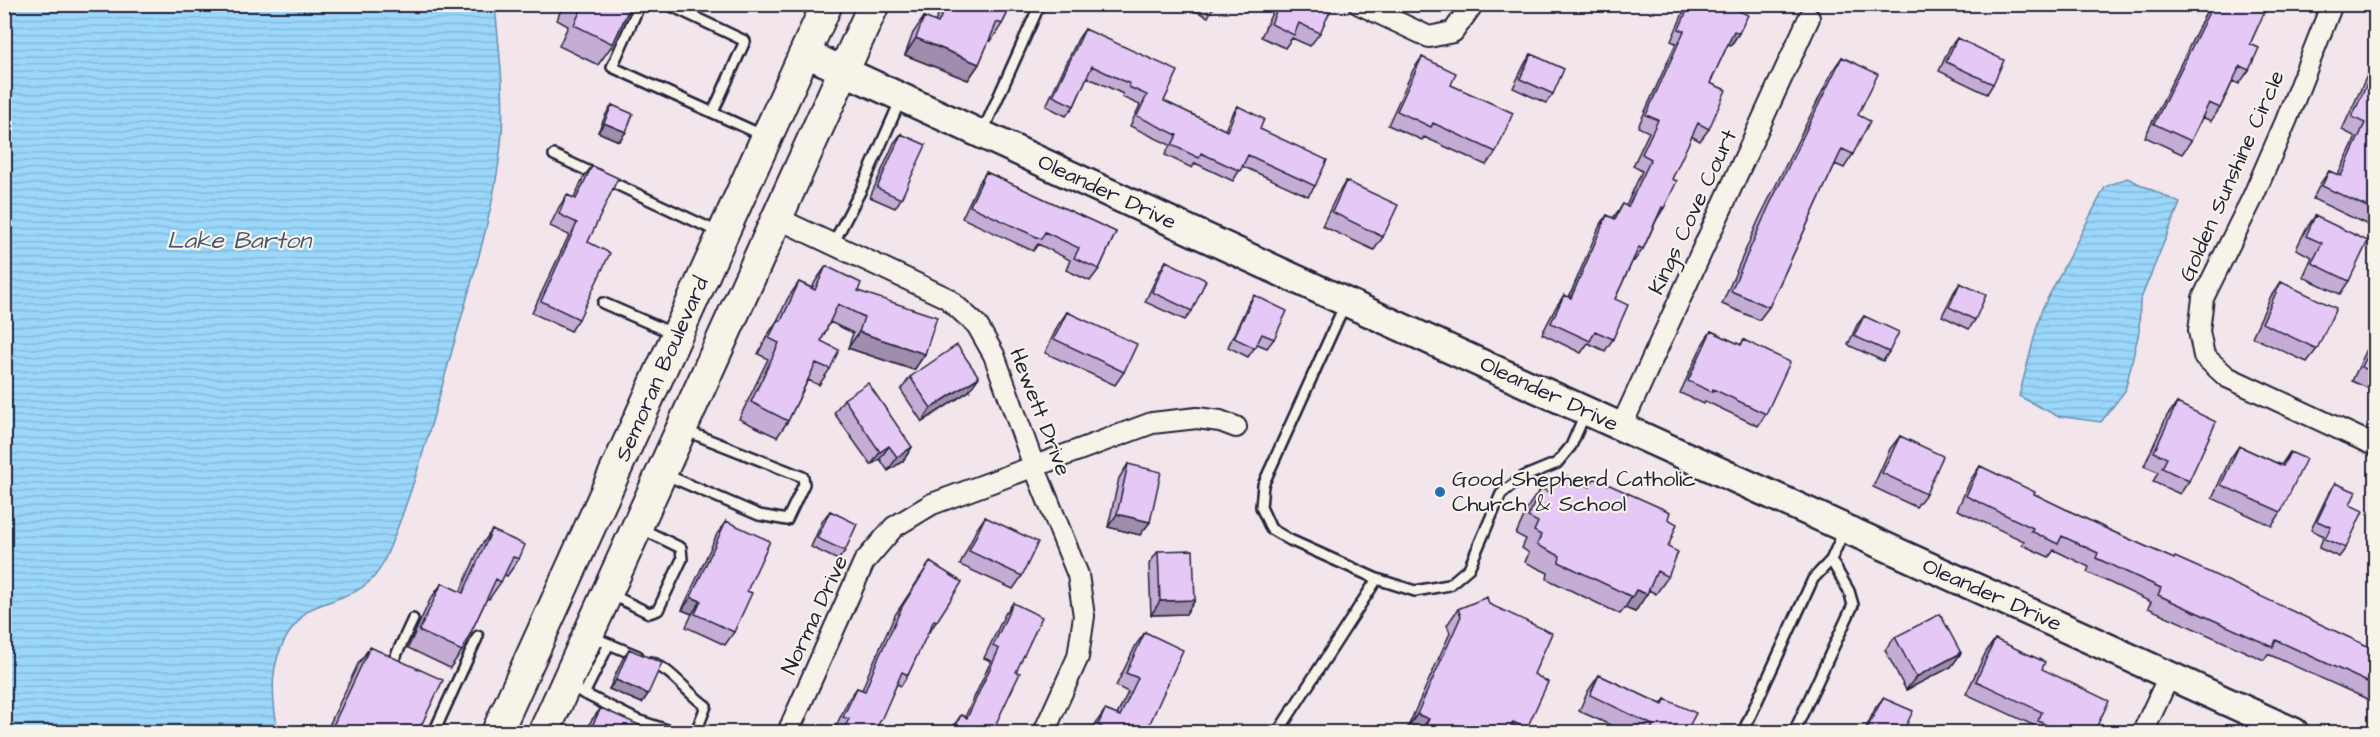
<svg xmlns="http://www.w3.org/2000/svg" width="2380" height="737" font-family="'Architects Daughter',sans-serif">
<defs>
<pattern id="water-rules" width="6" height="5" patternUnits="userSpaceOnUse" patternTransform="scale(1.5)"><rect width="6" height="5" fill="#9ad7fb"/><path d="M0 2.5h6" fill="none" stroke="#84b8d8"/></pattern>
</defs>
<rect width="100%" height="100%" fill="#f2e6ec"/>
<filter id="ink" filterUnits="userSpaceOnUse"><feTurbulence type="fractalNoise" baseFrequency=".0167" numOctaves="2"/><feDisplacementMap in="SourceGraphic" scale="12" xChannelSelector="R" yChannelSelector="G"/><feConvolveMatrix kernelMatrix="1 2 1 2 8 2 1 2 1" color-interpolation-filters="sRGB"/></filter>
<g filter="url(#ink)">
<path fill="url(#water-rules)" stroke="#6a8fae" stroke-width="1.5" d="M4 5H495C499 51 506 98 501 145 494 212 473 276 455 340 434 414 415 490 384 561 369 595 339 596 311 609 304 612 300 620 295 625 268 658 271 693 278 732H5Z
M2127 178 2180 203 2140 301 2139 332 2125 391 2101 422 2057 416 2019 396 2041 311 2105 187Z"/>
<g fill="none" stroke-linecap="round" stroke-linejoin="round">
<g stroke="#22223b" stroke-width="14">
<path id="lane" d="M640 4 612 67 762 135
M667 4 745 41 713 112
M983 131 1040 4
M554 155 718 232
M833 244 861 190 901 99
M603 303 672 333
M1345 304 1263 485 1261 507 1271 529 1290 540 1377 579 1415 591 1449 585 1469 568 1501 494 1523 477 1557 463 1571 446 1585 414
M664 474 759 515 787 520 804 484 803 477 684 430
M612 595 649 613 658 610 682 559 681 548 640 528
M590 636 638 656
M651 662C673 671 686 692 706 706L696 732
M392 664 413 619
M569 686 637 720 673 732
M584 694 609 644
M434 732 478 636
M1278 732 1377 579
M1743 732 1813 579 1831 560 1844 531
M1794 732 1853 605 1849 591 1831 560"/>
</g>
<g stroke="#22223b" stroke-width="24">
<path id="street" d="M1359 4 1429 37 1453 32 1473 4
M2332 4 2286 121 2252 199 2203 298 2199 331 2204 356 2227 377 2376 446
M777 218 947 298 977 325 994 355 1034 466 1078 575 1084 616 1078 657 1044 732
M1621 427 1809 18
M788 732 864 562 894 527 932 504 1152 423 1197 418 1220 421 1236 427
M2143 732 2169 676"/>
</g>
<g stroke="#22223b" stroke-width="32">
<path id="secondary" d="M805 53 1346 302 2294 732"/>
</g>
<g stroke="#22223b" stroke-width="34">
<path id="primary" d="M497 732 827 4
M544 732 874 4"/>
</g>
<use href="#lane" stroke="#f7f3e8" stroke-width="9"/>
<use href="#street" stroke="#f7f3e8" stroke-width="20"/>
<use href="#secondary" stroke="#f7f3e8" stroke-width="27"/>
<use href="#primary" stroke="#f7f3e8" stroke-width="30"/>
</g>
<path fill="#c5acd4" stroke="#22223b" stroke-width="1.5" d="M563 4H631L613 44 598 65 559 46 568 26 557 20Z
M943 4H1012L1002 24 991 41 989 40 979 64 968 80 905 55 913 33 924 17 935 22Z
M1181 4H1215L1208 17Z
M1276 4H1331L1320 33 1310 46 1292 38 1285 48 1261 37Z
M1687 4H1734L1733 8 1739 33 1731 45 1728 44 1710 83 1709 129 1700 141 1691 136 1672 179 1664 208 1657 219 1643 249 1634 261 1633 260 1615 299 1613 339 1605 351 1588 343 1581 353 1542 334 1556 307 1564 295 1569 297 1599 227 1607 215 1613 218 1623 204 1626 206 1642 171 1633 166 1649 132 1638 127 1676 43 1671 41Z
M2210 4H2268L2250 44 2249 70 2239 84 2233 81 2220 108 2211 121 2202 117 2191 141 2182 154 2145 137Z
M1085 29 1164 101 1225 130 1231 116 1238 106 1315 186 1308 196 1242 166 1233 181 1195 163 1192 168 1165 155 1170 145 1130 126 1140 105 1122 97 1123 94 1087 77 1074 106 1066 116 1046 106 1078 39Z
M1957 38 1993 84 1987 94 1939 71 1950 47Z
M1531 54 1553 94 1546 103 1513 88 1525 63Z
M2376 56V214L2368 225 2313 199 2320 184 2329 171 2338 175 2356 137 2342 130Z
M1422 57 1451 85 1496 152 1486 165 1424 137 1422 140 1388 125 1413 70Z
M1842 57 1858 115 1853 154 1844 168 1835 164 1769 307 1759 320 1722 304 1759 219 1833 70Z
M612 105 626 132 619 141 598 132 606 114Z
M901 134V199L895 208 870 197 894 143Z
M592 166 588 242 579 319 571 331 532 313 569 235 550 226 559 207 567 195 574 198 583 178Z
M986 172 1116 232 1099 269 1090 281 1066 270 1070 260 1038 244 1033 251 962 218 978 184Z
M1346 181 1383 237 1374 250 1322 226 1337 195Z
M2315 216 2349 281 2340 294 2303 277 2312 257 2296 249 2306 229Z
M1166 261 1192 311 1185 320 1145 302 1160 270Z
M826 266 858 291 925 354 914 370 848 348 853 333 830 322 821 341 830 369 819 385 808 380 788 421 777 437 739 419 768 359 758 354 767 336 777 321 788 298 799 282 812 288 815 282Z
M2281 282 2317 349 2307 362 2252 337 2271 296Z
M1960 283 1975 320 1969 329 1942 316 1954 292Z
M1254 295 1274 339 1267 348 1257 344 1248 357 1228 347 1248 304Z
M1067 312 1124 372 1115 385 1045 353 1058 325Z
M1864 316 1889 352 1883 361 1848 345 1857 325Z
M1711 331 1740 345 1744 340 1766 414 1758 426 1705 401 1704 404 1680 393 1703 343Z
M2376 334V392L2352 381 2371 341Z
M910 377 969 391 922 422 901 390Z
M844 399 912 447 903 461 888 471 880 459 871 465 834 413Z
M2177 403 2189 481 2180 494 2153 482 2158 472 2144 466 2167 416Z
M1900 436 1926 494 1916 507 1873 487 1890 449Z
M2239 446 2281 465 2290 452 2281 512 2272 526 2212 498 2230 459Z
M1128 464 1150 522 1140 535 1108 527 1119 478Z
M1980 466 2034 494 2109 530 2376 650V703L2268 654 2264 660 2148 608 2151 602 2087 572 2089 567 2054 550 2049 557 2022 545 2024 541 1957 510 1971 479Z
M1567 476 1589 486 1594 478 1668 519V577L1656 594 1649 590 1635 612 1625 608 1620 614 1547 579 1548 573 1525 562 1529 553 1522 548 1526 539 1516 534 1529 505 1541 488 1548 492 1556 482 1561 485Z
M2335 483 2350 505 2346 548 2339 557 2319 548 2324 536 2311 530 2329 492Z
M830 511 845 551 838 560 811 547 823 520Z
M985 517 1022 576 1013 589 960 565 976 530Z
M726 521 747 591 734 632 725 645 686 627 692 614 682 610 717 534Z
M492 530 519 559 507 576 504 575 501 582 489 599 487 598 462 651 450 668 408 648 430 600 442 583 460 592 480 547Z
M1158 551 1195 600 1186 614 1151 615 1149 564Z
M930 562 937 621 929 632H928L908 675 901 686 897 684 874 732H840L841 730 835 728 849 699 857 688 862 690 869 672 895 615Z
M1013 603 1016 672 992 732H950L953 727 961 715 965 717 991 661 984 658 1005 614Z
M1489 604 1534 674 1527 728 1524 732H1410L1406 731 1450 633 1447 625 1458 609Z
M1145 632 1146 732H1091L1096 723 1105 710 1117 715 1128 692 1116 686 1136 645Z
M1895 637 1961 653 1951 667 1906 690 1885 650Z
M1995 639 2042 669 2094 732H2029L2033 725 1966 694 1986 652Z
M370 647 418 732H326L358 664Z
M629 649 648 694 642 703 609 689 623 658Z
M1599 675 1661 704 1665 699 1686 732H1626L1579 711 1588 691Z
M1883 698 1903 732H1864L1876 707Z
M601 708 636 732H586L591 721Z"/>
<path fill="#a08cac" stroke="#22223b" stroke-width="1.5" d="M1734 31 1739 33 1731 45 1726 43Z
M916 38 979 64 968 80 905 55Z
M604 123 626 132 619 141 598 132Z
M859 332 925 354 914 370 848 348Z
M979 377 969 391 922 422 931 408Z
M889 446 880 459 871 465 880 452Z
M912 447 903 461 888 471 897 457Z
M1117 514 1150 522 1140 535 1108 527Z
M1636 590 1647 594 1635 612 1625 608Z
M691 597 701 601 692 614 682 610Z
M1195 600 1186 614 1151 615 1160 601Z
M1961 653 1951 667 1906 690 1916 677Z
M616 680 648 694 642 703 609 689Z
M1417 714 1429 719 1419 732H1410L1406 731Z
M1449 728 1460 732H1446Z"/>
<path fill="#e5c8f6" stroke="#22223b" stroke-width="1.5" d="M582 4H631L613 44 574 25 583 5Z
M947 4H1012L1002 24 997 22 979 64 916 38 924 17 938 23Z
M1207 4H1215L1214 8Z
M1279 4H1331L1333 5 1320 33 1299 23 1294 35 1271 24Z
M1690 4H1734L1733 8 1748 15 1739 33 1734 31 1710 83 1726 90 1709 129 1698 123 1672 179 1677 181 1664 208 1662 207 1643 249 1639 247 1615 299 1628 305 1613 339 1595 331 1590 341 1551 323 1564 295 1571 298 1607 215 1615 219 1623 204 1628 207 1651 159 1642 154 1658 120 1646 115 1684 31 1679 29Z
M2213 4H2268L2250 44 2259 48 2249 70 2240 66 2220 108 2209 103 2191 141 2154 124Z
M1085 29 1178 71 1164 101 1227 131 1238 106 1264 119 1260 129 1327 160 1315 186 1248 155 1240 171 1201 153 1199 158 1172 145 1177 135 1137 116 1147 95 1129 87 1130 84 1092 66 1074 106 1053 96Z
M1957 38 2004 60 1993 84 1946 62Z
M1531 54 1564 69 1553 94 1520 79Z
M1422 57 1456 73 1451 85 1513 113 1496 152 1433 123 1431 127 1397 111Z
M1842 57 1878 74 1858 115 1870 121 1853 154 1842 149 1769 307 1731 291 1769 206Z
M2376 64V211L2322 186 2329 171 2341 176 2365 123 2352 117Z
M612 105 633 114 626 132 604 123Z
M901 134 926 145 901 199 877 188Z
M592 166 618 178 588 242 610 253 579 319 541 301 577 223 559 214 567 195 576 199Z
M986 172 1116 232 1099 269 1074 258 1079 248 1045 232 1041 239 970 206Z
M1346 181 1398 205 1383 237 1332 212Z
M2315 216 2368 241 2349 281 2312 263 2322 243 2306 236Z
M1166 261 1206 280 1192 311 1152 292Z
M826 266 861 283 858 291 937 317 925 354 859 332 864 317 838 304 821 341 839 350 830 369 816 363 788 421 751 402 779 343 769 338 778 320 781 321 799 282 815 290Z
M2281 282 2336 308 2317 349 2262 323Z
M1960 283 1986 295 1975 320 1949 307Z
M1254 295 1287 311 1274 339 1262 334 1255 348 1234 338Z
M1067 312 1137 344 1124 372 1054 339Z
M1864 316 1899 332 1889 352 1854 336Z
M1711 331 1741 345 1744 340 1790 362 1766 414 1713 389 1712 392 1688 381Z
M2376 338V374L2362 367Z
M957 345 979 377 931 408 910 377Z
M868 383 912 447 897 457 889 446 880 452 844 399Z
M2177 403 2216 422 2189 481 2162 468 2167 458 2154 452Z
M1900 436 1943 456 1926 494 1882 473Z
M2239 446 2283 466 2290 452 2306 459 2281 512 2221 485Z
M1128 464 1161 472 1150 522 1117 514Z
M1980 466 2035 492 2034 494 2109 530 2174 559 2175 557 2202 569 2376 650V686L2276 640 2273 647 2158 595 2161 588 2096 558 2098 553 2062 536 2058 544 2031 531 2033 528 1966 496Z
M1567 476 1590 487 1594 478 1670 512 1668 519 1677 524 1668 547 1678 552 1668 577 1657 571 1647 594 1636 590 1632 597 1559 562 1560 556 1537 545 1541 535 1534 531 1538 522 1528 517 1541 488 1550 493 1556 482 1563 486Z
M2335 483 2356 492 2350 505 2363 511 2346 548 2325 539 2331 527 2317 521Z
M830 511 857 524 845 551 817 538Z
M985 517 1038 542 1022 576 969 551Z
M726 521 770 541 747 591 752 593 734 632 695 614 701 601 691 597Z
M492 530 525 545 519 559 513 557 501 582 496 579 462 651 419 631 442 583 463 593Z
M1193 550 1195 600 1160 601 1158 551Z
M930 562 962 582 937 621 934 620 908 675 902 672 882 718 874 732H842L849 719 843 717 857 688 865 691 877 661 903 605Z
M1487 597 1489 604 1552 633 1534 674 1548 682 1527 728 1513 722 1508 732H1460L1449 728 1447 732H1422L1429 719 1417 714 1461 616 1458 609Z
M1013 603 1042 617 1016 672 1020 673 992 732H953L961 715 967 718 999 649 993 646Z
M1940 614 1961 653 1916 677 1895 637Z
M1145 632 1183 650 1146 732H1100L1102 727 1098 725 1105 710 1120 716 1138 678 1126 673Z
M1995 639 2045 662 2042 669 2109 701 2094 732H2049L2051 727 2038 721 2042 712 1976 681Z
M370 647 443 680 418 732H330Z
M629 649 662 663 648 694 616 680Z
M1599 675 1663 705 1665 699 1696 713 1686 732H1650L1653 725 1590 695Z
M1883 698 1913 711 1903 732H1865Z
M601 708 639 725 636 732H589Z
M1566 727 1579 732H1562Z
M1553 730 1559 732H1552Z"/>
</g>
<circle fill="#1f6fb2" stroke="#f7f3e8" stroke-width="2" cx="1440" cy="492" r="6"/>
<g text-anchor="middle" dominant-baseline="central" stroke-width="4.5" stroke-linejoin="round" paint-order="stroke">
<g font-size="22" fill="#22223b" stroke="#f7f3e8">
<text transform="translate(2232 176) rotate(-66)">Golden Sunshine Circle</text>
<text transform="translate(1107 192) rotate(25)">Oleander Drive</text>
<text transform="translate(1693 212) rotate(-65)">Kings Cove Court</text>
<text transform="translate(662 369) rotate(-66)">Semoran Boulevard</text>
<text transform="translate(1549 394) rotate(25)">Oleander Drive</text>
<text transform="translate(1040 412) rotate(69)">Hewett Drive</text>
<text transform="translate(1992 595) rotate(24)">Oleander Drive</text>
<text transform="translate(815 615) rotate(-65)">Norma Drive</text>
</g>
<g font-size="22" fill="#22223b" stroke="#f7f3e8" text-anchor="start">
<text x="1452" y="479">Good Shepherd Catholic<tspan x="1452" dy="25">Church &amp; School</tspan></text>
</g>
<g font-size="24" font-style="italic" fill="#465875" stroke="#f7f3e8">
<text x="239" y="241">Lake Barton</text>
</g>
</g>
<rect width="2380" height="737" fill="none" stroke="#f7f3e8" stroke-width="24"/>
<rect x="12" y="12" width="2356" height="713" fill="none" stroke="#22223b" stroke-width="2" filter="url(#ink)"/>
</svg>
